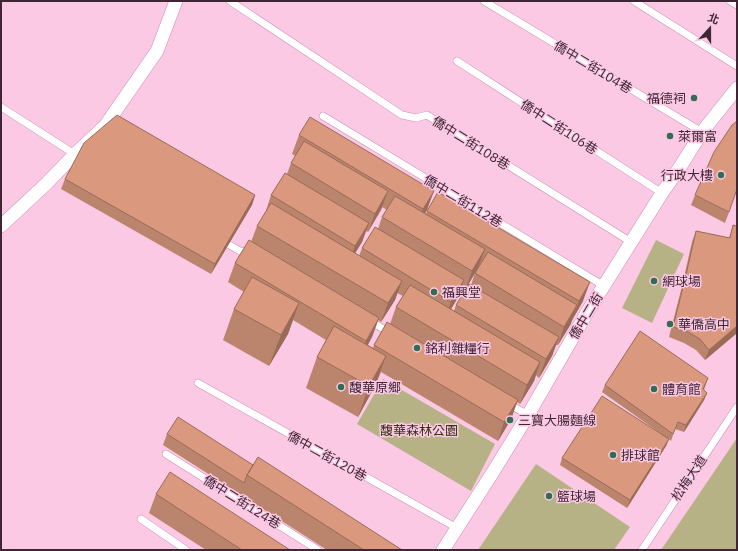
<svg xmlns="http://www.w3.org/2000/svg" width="738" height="551" font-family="'IBM Plex Sans','Noto Sans TC',sans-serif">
<rect width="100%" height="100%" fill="#fcc9e5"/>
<path fill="#b6b286" d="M656 240 684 254 652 323 622 308Z
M383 379 495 444 471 491 357 424Z
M737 438V550H661Z
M536 464 630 527 614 550H478Z"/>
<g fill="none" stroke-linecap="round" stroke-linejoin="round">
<g stroke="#c98caf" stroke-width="8">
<path id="service" d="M230 1 402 115 416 118 427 115 631 242
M484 1 702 132
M634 1 737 66
M730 1 737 5
M457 61 662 193
M1 107 76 155
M323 116 604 286
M221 240 240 251 252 253
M370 321 390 333
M198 383 457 528
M507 403 528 415
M166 454 318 550
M141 519 186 550
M642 550 737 407"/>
</g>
<g stroke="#c98caf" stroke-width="14">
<path id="minor" d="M1 226 46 184 75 154 105 126 157 51 176 1
M443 550 493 472 528 415 588 311 662 193 680 167 702 132 737 88"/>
</g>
<use href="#service" stroke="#fff" stroke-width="7"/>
<use href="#minor" stroke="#fff" stroke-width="13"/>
</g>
<path fill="#bb846c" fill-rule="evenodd" d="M299 135 427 210 425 213 426 214 427 211 583 301 558 345H556L552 356 539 378 536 375 534 381 520 404 517 402 511 419 498 441 381 372 375 386 358 417 306 388 317 357 326 340 293 320 288 334 269 366 223 340 234 309 244 292 228 282 235 263 251 242 257 226 265 214 271 195 287 174 291 163 296 156 292 154ZM382 207 387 210 382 217 378 229 362 248 359 256 355 253 362 242 366 231 368 232ZM479 265H480L475 273 471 285 456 305 454 311 451 309 457 299 461 288 465 290 478 268ZM397 293 403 296 396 307 390 324 374 345 373 348 368 345 372 337 378 320 381 322 395 300Z
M65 179 255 195 252 205 211 274 61 189Z
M695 195 729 212 725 223 691 205Z
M733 225 737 333 705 360 696 350 684 343 669 337 681 290 692 242 696 231 729 238Z
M708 378 704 390 707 393 704 400 684 432 675 429 671 441 669 439 666 446 627 508 560 465 562 458 660 433 602 392 605 385Z
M167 434 253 465 402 550H327L163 445Z
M156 494 290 550H206L149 513Z"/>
<path fill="#996b58" d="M388 191 381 210 368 232 375 214Z
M434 191 427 210 416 228 423 209Z
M255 195 252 205 211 274 215 264Z
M369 223 362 242 348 265 355 246Z
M485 249 478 268 465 290 472 271Z
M464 280 457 299 444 321 451 302Z
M402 281 395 300 381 322 388 303Z
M590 282 583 301 572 320 579 301Z
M299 303 288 334 269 366 281 335Z
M577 305 571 324 558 345 564 327Z
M379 318 372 337 359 360 366 341Z
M737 326V333L705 360 709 350Z
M559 337 552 356 539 378 546 359Z
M386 356 375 386 358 417 369 386Z
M540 362 534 381 520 404 527 385Z
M707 393 704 400 684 432 686 425Z
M518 400 511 419 498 441 504 422Z
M669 439 666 446 627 508 630 500Z"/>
<path fill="#da997e" stroke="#996b58" d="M117 115 255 195 215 264 65 179 84 143Z
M310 117 434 191 423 209 299 135Z
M737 121V189L729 212 695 195 714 152 732 125Z
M304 141 388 191 375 214 291 163Z
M285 173 369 223 355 246 271 195Z
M438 192 590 282 579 301 427 211Z
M395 196 485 249 472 271 382 217Z
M271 203 402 281 388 303 257 226Z
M733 225 737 226V326L709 350 700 339 688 332 673 327 685 279 696 231 730 238Z
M375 227 464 280 451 302 362 248Z
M249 240 379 318 366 341 235 263Z
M488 252 577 305 564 327 475 273Z
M252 277 299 303 281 335 234 309Z
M469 284 559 337 546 359 456 305Z
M410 285 540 362 527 385 396 307Z
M387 322 518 400 504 422 374 345Z
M334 326 386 356 369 386 317 357Z
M640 331 708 378 703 389 707 393 686 425 678 422 673 434 605 385Z
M602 396 669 439 630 500 562 458Z
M178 417 253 465 247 475 244 483 167 434Z
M258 457 402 550H364L247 475Z
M170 472 290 550H242L156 494Z"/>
<g fill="#336c54" stroke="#fcc9e5" stroke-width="1.5">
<circle cx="694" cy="98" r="4"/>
<circle cx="670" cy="136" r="4"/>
<circle cx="721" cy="175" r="4"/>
<circle cx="654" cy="281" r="4"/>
<circle cx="434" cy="292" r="4"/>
<circle cx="670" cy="324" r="4"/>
<circle cx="417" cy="348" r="4"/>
<circle cx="341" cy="387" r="4"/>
<circle cx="654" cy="389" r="4"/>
<circle cx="510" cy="420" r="4"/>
<circle cx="613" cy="455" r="4"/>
<circle cx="549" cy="496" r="4"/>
</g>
<g text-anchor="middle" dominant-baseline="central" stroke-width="3" stroke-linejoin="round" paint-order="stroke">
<g font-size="13" fill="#3f2635" stroke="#fcc9e5">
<text transform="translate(593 67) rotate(31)">僑中二街104巷</text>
<text transform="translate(559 127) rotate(33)">僑中二街106巷</text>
<text transform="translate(471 143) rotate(32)">僑中二街108巷</text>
<text transform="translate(463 201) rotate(31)">僑中二街112巷</text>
<text transform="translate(586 316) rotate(-59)">僑中二街</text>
<text transform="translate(327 456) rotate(29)">僑中二街120巷</text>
<text transform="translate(689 478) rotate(-56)">松梅大道</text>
<text transform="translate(242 502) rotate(32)">僑中二街124巷</text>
</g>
<g font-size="13" fill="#3f2635" stroke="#fcc9e5" text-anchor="start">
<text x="686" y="98" text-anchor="end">福德祠</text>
<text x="678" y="136">萊爾富</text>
<text x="713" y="175" text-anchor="end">行政大樓</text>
<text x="662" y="281">網球場</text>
<text x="442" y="292">福興堂</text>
<text x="678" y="324">華僑高中</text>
<text x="425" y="348">銘利雜糧行</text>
<text x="349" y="387">馥華原鄉</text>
<text x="662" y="389">體育館</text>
<text x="518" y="420">三寶大腸麵線</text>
<text x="621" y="455">排球館</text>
<text x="557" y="496">籃球場</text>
</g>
<g font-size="13" fill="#373414" stroke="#fcc9e5">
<text x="419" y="430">馥華森林公園</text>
</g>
</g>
<rect width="738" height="551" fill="none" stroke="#3f2635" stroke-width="4"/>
<g transform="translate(710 28) rotate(21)" stroke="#fcc9e5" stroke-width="3" paint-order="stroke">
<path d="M0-3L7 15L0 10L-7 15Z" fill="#3f2635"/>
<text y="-6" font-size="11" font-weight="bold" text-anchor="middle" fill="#3f2635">北</text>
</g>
</svg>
